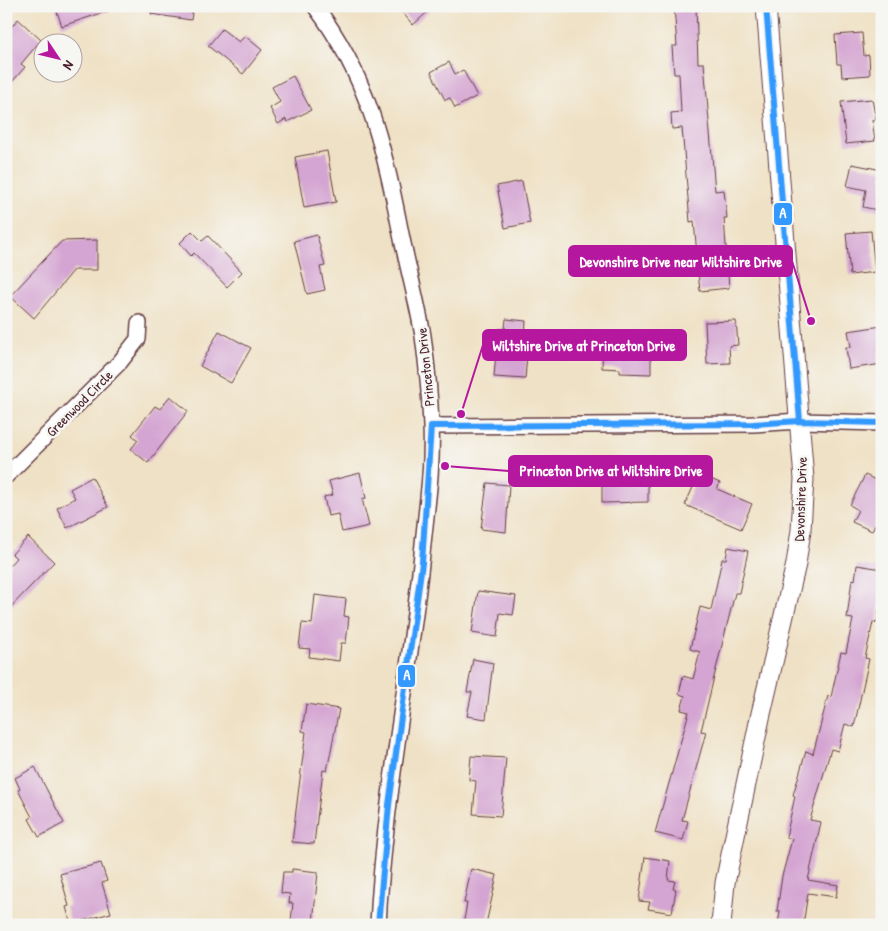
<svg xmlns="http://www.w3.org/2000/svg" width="888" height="931" font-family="'Patrick Hand',sans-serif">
<rect width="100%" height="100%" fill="#f6f6f2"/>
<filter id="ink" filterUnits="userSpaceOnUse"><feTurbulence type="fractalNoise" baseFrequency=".02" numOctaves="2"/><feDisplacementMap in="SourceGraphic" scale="10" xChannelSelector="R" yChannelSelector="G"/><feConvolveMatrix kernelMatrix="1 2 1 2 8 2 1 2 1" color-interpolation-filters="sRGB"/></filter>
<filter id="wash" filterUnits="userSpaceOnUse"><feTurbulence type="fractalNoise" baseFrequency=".0096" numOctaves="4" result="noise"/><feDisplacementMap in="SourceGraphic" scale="20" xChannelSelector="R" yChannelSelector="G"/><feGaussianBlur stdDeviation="1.12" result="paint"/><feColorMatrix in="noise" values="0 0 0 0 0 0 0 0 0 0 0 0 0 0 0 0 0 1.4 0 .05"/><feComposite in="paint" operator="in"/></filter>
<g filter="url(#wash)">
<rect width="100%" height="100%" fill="#efe1c5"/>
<g id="blocks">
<path fill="#d4a4d2" d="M55 6H114V9L62 26Z
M152 6H193L191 20 151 14Z
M397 6H434L413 25Z
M674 6H696L698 63H704L715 191 724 190 727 218H724L729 288 700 291 698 272 689 273 688 256 697 255 694 221 690 222 682 128 672 129 671 113 681 112 679 74H674L672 46H677Z
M18 19 41 40 21 64 25 67 6 89V33Z
M222 29 239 42 245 36 262 50 243 74 208 46Z
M862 33 864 56 869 55 870 75 842 77 841 64H837L835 35Z
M449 62 455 74 463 70 477 96 455 108 450 98 445 100 431 72Z
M293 76 311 110 287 122 286 119 278 124 270 108 280 102 272 87Z
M872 99 876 120H872L875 141 846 144 841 102Z
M327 151 336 202 304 208 295 157Z
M852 164 882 170V211L863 207 866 190 847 186Z
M522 181 530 223 505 228 497 186Z
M192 231 202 241 208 236 242 272 227 287 194 253 191 256 180 243Z
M871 231 875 272 850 275 846 233Z
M317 235 325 266 320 267 325 290 307 294 294 241Z
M97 240V270H74L34 318 10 296 62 241Z
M506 319 526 321 524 355H527L525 379 494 377 498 329H505Z
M736 321 738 345 729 346 730 363 707 364 705 322Z
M882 326V364L849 369 846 347H851L848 331Z
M219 331 251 348 231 383 200 366Z
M603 341 623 342V348L651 349V374L620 373V369L602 368Z
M170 396 188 411 148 463 131 449 138 440 132 435 155 406 160 409Z
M360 473 366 498 362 499 369 526 342 532 338 514 328 516 324 497 333 495 329 481Z
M699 474 720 483 717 489 752 504 741 529 685 505Z
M865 475 882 483V510L872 531 852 522 858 510 850 505Z
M92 477 108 507 67 528 57 508 75 498 70 489Z
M602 478H648V502L602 503Z
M487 483 509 485 506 532 481 529Z
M28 537 54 562 6 612V569L16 558 12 554Z
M728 547 748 551 739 593H735L715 673 701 731 706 732 682 820 688 821 683 840 655 833 689 712 681 710 685 696 679 694 683 676 693 679 700 652 690 649 700 607 711 610 722 559H726Z
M857 565 882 569V602H880L877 623 873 622 865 658 869 659 854 727 845 724 838 751 831 749 810 820 821 822 808 880 838 885 836 897 808 893 803 925H778L780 911H777L782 876 792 839 786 837 795 796 793 795 806 751 813 754 828 696 831 697 841 652 846 653 853 619 847 618 852 579 855 580Z
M478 591 516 596 513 615 500 613 497 637 472 633Z
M315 595 346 599 344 616 349 617 346 643H341L339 661 309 657 310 649 299 648 302 623 312 624Z
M473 659 493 663 486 719 467 716 472 692H467Z
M306 704 339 709 327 771 323 770 314 844 292 842 306 732 302 731Z
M471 756 506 758 501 816 473 814 476 781 469 780Z
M35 767 64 823 39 837 29 819 32 817 18 790 20 789 15 778Z
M645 857 670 861 668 880 675 881 673 889H676L672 913 648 909 650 902 639 901Z
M101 863 107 881 102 883 111 913 71 924 66 907 69 906 60 874Z
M292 869 318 872 313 923 291 921 293 903H289L290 894 281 893 283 872H292Z
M471 869 497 875 486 924 464 920 467 903H464Z"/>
</g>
</g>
<g filter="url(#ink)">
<use href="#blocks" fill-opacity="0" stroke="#633c42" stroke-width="1"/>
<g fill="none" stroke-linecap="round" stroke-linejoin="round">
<g stroke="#633c42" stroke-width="18">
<path id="minor" d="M315 6C367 75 384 146 400 229 407 265 417 300 423 336 427 365 430 396 431 426 433 465 427 505 423 544 411 671 384 797 378 925
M431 426 753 424 800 421 882 423
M6 476 120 362 138 339 139 323"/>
</g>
<g stroke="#633c42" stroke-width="21">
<path id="tertiary" d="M721 925 725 883 760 718 796 564 801 530 804 479 766 6"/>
</g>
<use href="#minor" stroke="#fff" stroke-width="15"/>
<use href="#tertiary" stroke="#fff" stroke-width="19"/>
<g stroke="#f6f6f2" stroke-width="10">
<path id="bus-1" d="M766 6 800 421
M431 426 753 424 800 421 882 423
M378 925 389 805 422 563 431 426"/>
</g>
<use href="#bus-1" stroke="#39f" stroke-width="6"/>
</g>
</g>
<g text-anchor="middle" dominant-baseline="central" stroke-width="5" stroke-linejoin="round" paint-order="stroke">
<g font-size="14" fill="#4a1f2b" stroke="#f6f6f2">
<text transform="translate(425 367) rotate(-96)">Princeton Drive</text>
<text transform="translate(79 403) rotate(-45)">Greenwood Circle</text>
<text transform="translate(800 499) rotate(-88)">Devonshire Drive</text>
</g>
</g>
<path fill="none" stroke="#b5179e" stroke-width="2" d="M811 321L792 261M461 414L483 345M445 466L509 471"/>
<g fill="#b5179e" stroke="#f6f6f2" stroke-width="2">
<circle cx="811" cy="321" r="5"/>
<circle cx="461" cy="414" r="5"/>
<circle cx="445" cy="466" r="5"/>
</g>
<g fill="#b5179e" stroke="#b5179e" stroke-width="2">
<rect x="569" y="246" width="223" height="30" rx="5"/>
<rect x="483" y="330" width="203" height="30" rx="5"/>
<rect x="509" y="456" width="203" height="30" rx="5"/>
</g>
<g font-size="15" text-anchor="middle" font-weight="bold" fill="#fff">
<text x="681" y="267">Devonshire Drive near Wiltshire Drive</text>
<text x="584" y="351">Wiltshire Drive at Princeton Drive</text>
<text x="611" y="476">Princeton Drive at Wiltshire Drive</text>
</g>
<g stroke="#f6f6f2" stroke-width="2">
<rect x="773" y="202" width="20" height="24" rx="5" fill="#39f"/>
<rect x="397" y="664" width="19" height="24" rx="5" fill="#39f"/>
</g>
<g font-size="14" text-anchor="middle" font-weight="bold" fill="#fff">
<text x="783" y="218">A</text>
<text x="407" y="680">A</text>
</g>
<rect width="888" height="931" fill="none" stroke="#f6f6f2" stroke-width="25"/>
<g transform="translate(58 58) rotate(125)"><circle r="24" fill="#f6f6f2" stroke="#b1a0a2"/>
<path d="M0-4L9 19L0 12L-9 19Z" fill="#b5179e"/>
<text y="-8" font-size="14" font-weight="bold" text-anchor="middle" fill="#4a1f2b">N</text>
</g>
</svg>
